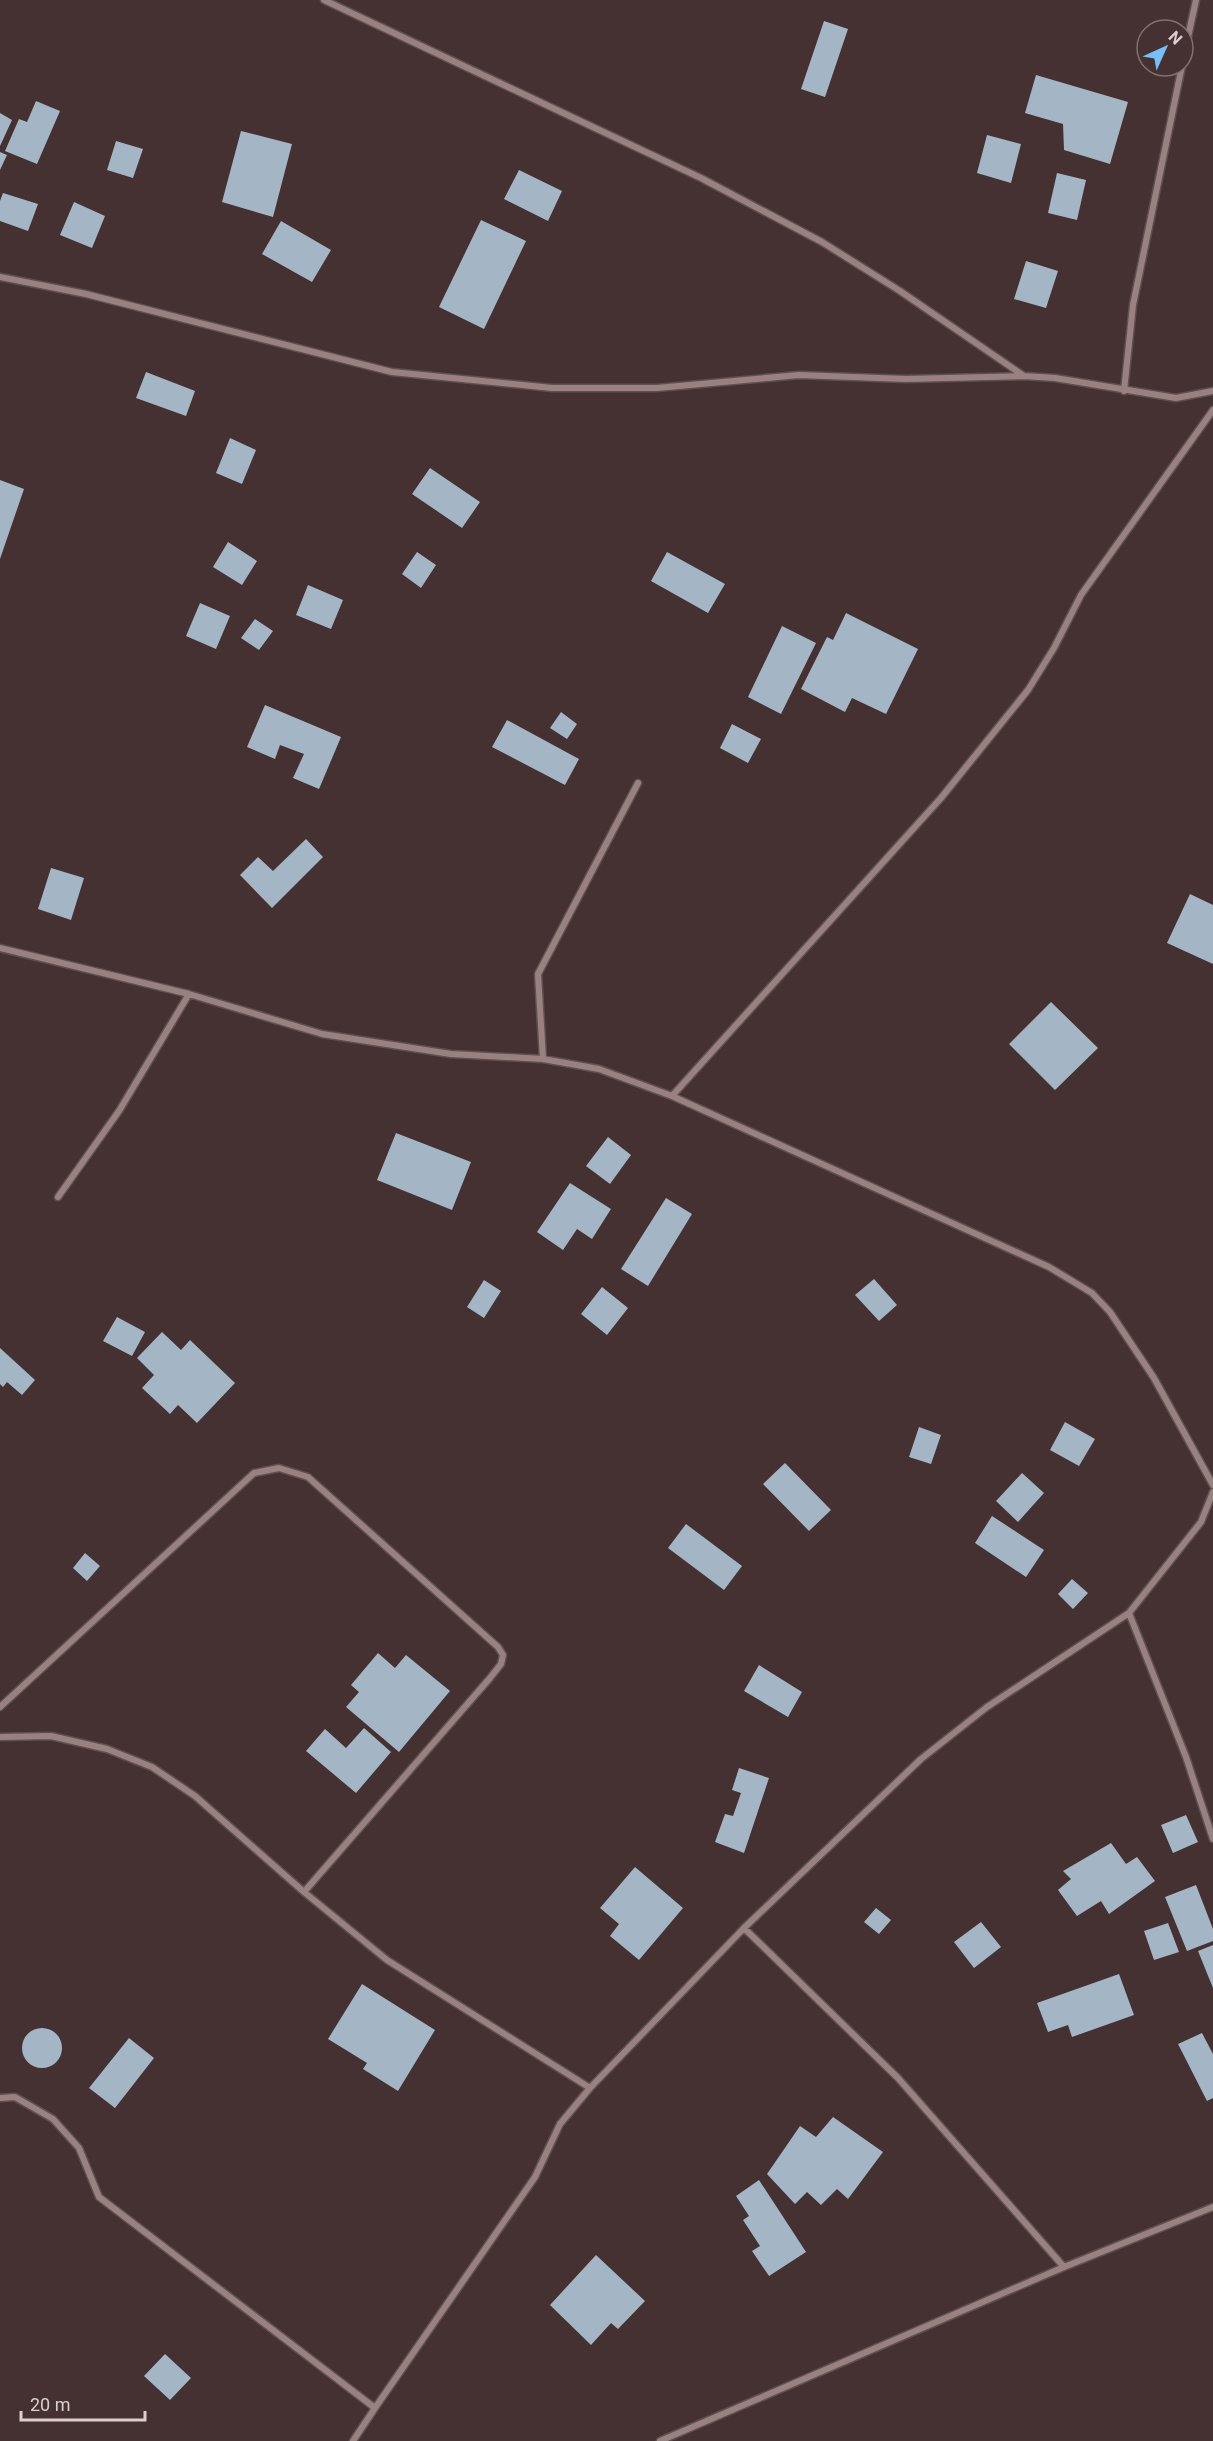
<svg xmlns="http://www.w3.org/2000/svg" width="1213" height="2441" font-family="Roboto,sans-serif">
<rect width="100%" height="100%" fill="#453131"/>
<path fill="#a4b6c5" d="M824 21 848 29 825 97 801 89Z
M1036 75 1128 102 1110 164 1064 150 1063 124 1025 113Z
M36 101 60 111 37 164 5 151 19 119 27 122Z
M0 113 12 120 0 146Z
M241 131 292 144 273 217 222 202Z
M987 135 1021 144 1011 183 977 173Z
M116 141 143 149 133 178 107 170Z
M0 152 7 155 0 170Z
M519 170 562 191 548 221 504 199Z
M1057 173 1086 180 1077 220 1048 213Z
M3 193 38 204 28 231 0 221V201Z
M74 202 105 216 92 248 60 235Z
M481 220 526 241 484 329 439 307Z
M281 221 331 250 312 282 262 254Z
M1026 261 1058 271 1046 308 1014 299Z
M146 372 195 391 186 416 136 398Z
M230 438 256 450 242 484 216 473Z
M430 468 480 502 462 528 412 494Z
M0 480 24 489 0 559Z
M228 542 257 561 242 585 213 567Z
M417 552 436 565 421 588 402 574Z
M667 552 725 584 708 613 651 581Z
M308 585 343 600 331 629 296 615Z
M200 603 230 616 216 649 186 636Z
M846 613 918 649 886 714 852 698 845 712 801 689 827 637 833 640Z
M255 619 273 631 259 650 241 638Z
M782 626 816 643 781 714 748 697Z
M265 705 341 737 319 789 293 778 304 754 280 745 275 759 247 747Z
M561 712 577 724 567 739 550 728Z
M507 720 579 759 565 785 492 747Z
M732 724 761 739 748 763 720 748Z
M306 839 323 857 272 908 240 875 258 857 273 871Z
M51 868 84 878 71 920 38 909Z
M1190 894 1213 905V964L1167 943Z
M1051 1002 1098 1048 1055 1090 1009 1044Z
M396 1133 471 1162 452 1210 377 1180Z
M608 1137 631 1155 610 1184 586 1166Z
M570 1183 611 1209 592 1239 577 1229 563 1250 537 1232Z
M666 1198 692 1214 648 1286 621 1269Z
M874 1279 897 1305 879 1321 855 1295Z
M484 1280 501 1291 484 1318 467 1307Z
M602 1287 628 1308 607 1335 581 1314Z
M117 1317 145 1332 132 1356 103 1341Z
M162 1332 181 1350 190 1340 235 1383 197 1423 178 1405 170 1414 142 1388 154 1375 137 1358Z
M0 1348 35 1380 22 1395 7 1382 3 1387 0 1384Z
M1065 1422 1095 1439 1079 1466 1050 1450Z
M919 1427 941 1435 931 1464 909 1457Z
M785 1463 831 1510 809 1531 763 1484Z
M1022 1473 1044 1493 1018 1522 996 1501Z
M992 1516 1044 1550 1026 1577 975 1543Z
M686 1524 742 1566 724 1590 668 1548Z
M85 1553 100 1566 87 1581 73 1568Z
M1072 1579 1088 1593 1073 1609 1058 1594Z
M378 1653 395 1668 406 1655 450 1691 399 1752 346 1707 359 1692 351 1685Z
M759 1665 802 1692 788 1717 744 1691Z
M364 1728 391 1752 356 1793 306 1751 325 1729 346 1748Z
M739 1768 769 1778 744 1853 715 1842 725 1814 733 1816 741 1793 732 1790Z
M1186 1815 1198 1842 1173 1853 1161 1825Z
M1111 1843 1126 1864 1137 1857 1155 1881 1109 1914 1101 1901 1077 1916 1058 1890 1071 1879 1063 1871Z
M635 1867 683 1908 639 1960 610 1936 619 1924 600 1908Z
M1196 1885 1213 1929V1941L1187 1951 1165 1897Z
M876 1908 891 1920 879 1934 864 1922Z
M981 1922 1001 1947 974 1968 954 1942Z
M1168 1923 1179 1952 1154 1960 1144 1931Z
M1213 1945V1988L1198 1951Z
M1119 1974 1134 2015 1072 2037 1068 2025 1048 2032 1037 2003Z
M362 1984 435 2030 398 2091 363 2069 367 2063 328 2039Z
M22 2048a20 20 0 1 1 40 0a20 20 0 1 1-40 0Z
M1202 2033 1213 2054V2098L1207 2101 1178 2044Z
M129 2038 154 2058 115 2108 89 2088Z
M833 2117 883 2152 848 2199 837 2189 821 2205 807 2192 795 2204 767 2174 800 2126 816 2137Z
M759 2180 806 2252 769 2276 752 2251 760 2246 743 2220 749 2216 736 2196Z
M596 2255 645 2301 618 2329 611 2323 591 2345 550 2305Z
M165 2354 191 2378 170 2400 144 2376Z"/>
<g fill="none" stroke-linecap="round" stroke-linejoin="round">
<g stroke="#604f4f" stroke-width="9">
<path id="street" d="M324 0 701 178 822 242 900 291 1024 376 1055 378 1176 398 1213 391
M1183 60 1196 0
M0 277 86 294 392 372 552 388H657L799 375 906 379 1024 376
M1124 391 1133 305 1182 66
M0 948 189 994 322 1034 451 1054 543 1059 599 1069 672 1096 1049 1267 1092 1293 1110 1312 1154 1378 1213 1485
M543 1059 538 974 638 783
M672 1096 941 798 1028 690 1054 648 1081 595 1213 410
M58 1197 119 1111 189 994
M1129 1613 1186 1757 1213 1839
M0 1707 254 1473 279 1468 308 1477 498 1647 503 1655 501 1664 490 1678 304 1892
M0 1737 51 1736 107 1749 152 1767 195 1796 304 1892 387 1960 590 2088
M744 1928 898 2078 1064 2267
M0 2098 15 2097 53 2119 79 2148 99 2197 375 2408 535 2177 560 2124 590 2088 744 1928 921 1759 987 1707 1129 1613 1201 1522 1213 1492
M353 2441 375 2408
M660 2441 1064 2267 1213 2207"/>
</g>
<use href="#street" stroke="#998181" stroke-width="6"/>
</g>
<g transform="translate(1165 48) rotate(45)"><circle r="28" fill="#453131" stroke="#817070" stroke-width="1.5"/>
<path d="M0-4.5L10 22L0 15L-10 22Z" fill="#78bff7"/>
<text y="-9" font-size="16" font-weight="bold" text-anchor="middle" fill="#dbcece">N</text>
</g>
<path d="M21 2411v9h124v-9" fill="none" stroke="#dbcece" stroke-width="3"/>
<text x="30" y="2411" font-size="18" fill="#dbcece" stroke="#453131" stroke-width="4.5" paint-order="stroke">20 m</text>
</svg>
